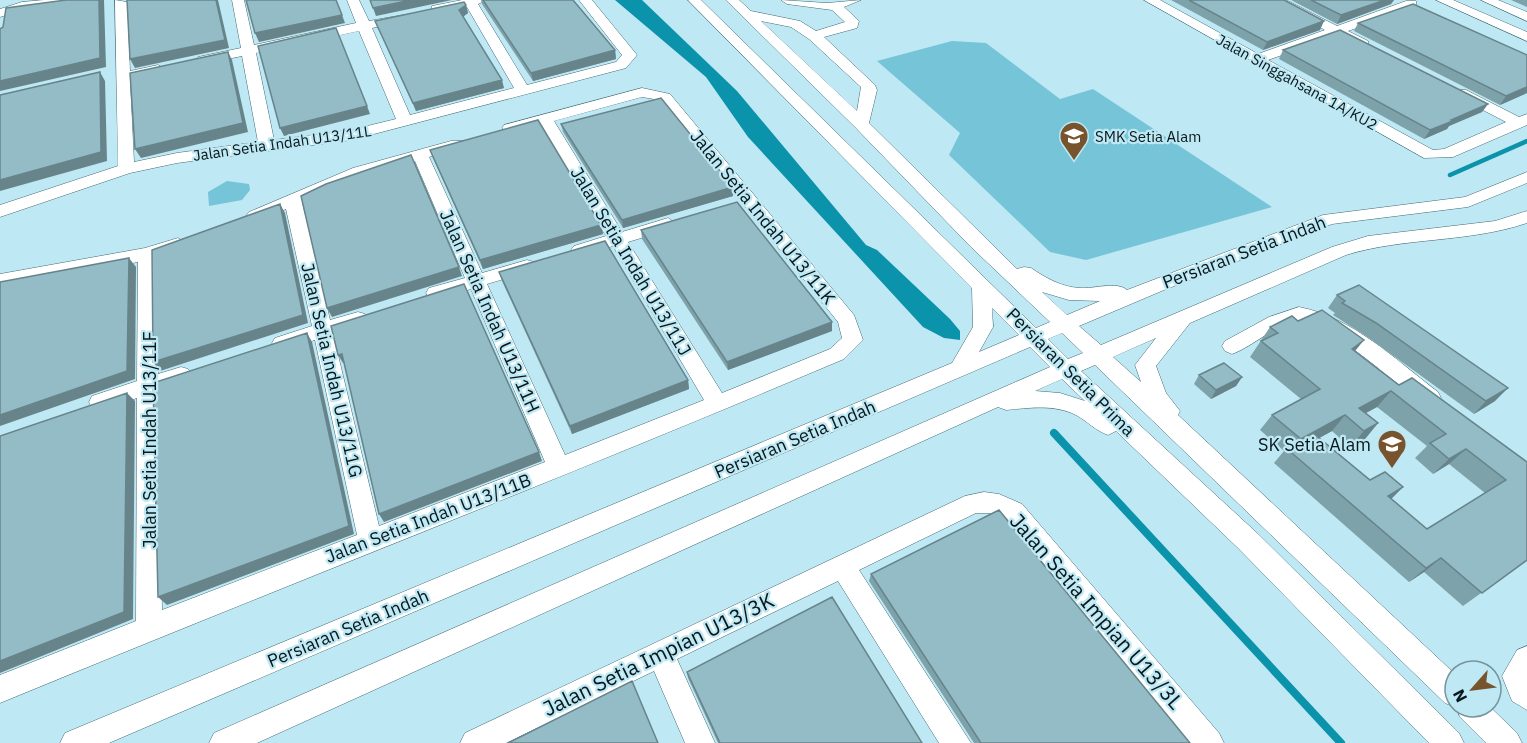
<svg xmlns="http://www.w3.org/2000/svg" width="1527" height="743" font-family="'IBM Plex Sans',sans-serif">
<rect width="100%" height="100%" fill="#bee8f3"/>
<path fill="#75c4d7" d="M952 41 986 43 1060 99 1093 89 1272 207 1086 260 1050 252 949 155 960 133 877 61Z
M227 181 249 184 250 190 242 200 209 206 208 192Z"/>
<path fill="#0b93ab" d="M615 0H642L737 91 866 245 877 250 950 319 960 331V340L944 338 923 327 748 137 706 77Z"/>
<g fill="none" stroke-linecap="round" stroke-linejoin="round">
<path stroke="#0b93ab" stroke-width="4.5" d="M1450 175 1527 141"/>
<path stroke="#0b93ab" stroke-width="8" d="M1054 433 1341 743"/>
<g stroke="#436a74" stroke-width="1">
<path id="minor" d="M44 0H91L85 4 23 10 0 17V9L22 2Z
M115 0 127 2 130 71 158 65 165 69 163 72 130 80 134 162 177 153 258 142 242 56 203 64 196 60 198 57 241 48 232 0H244L254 45 356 23 347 0H359L369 21 409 14V20L372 28 410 115 514 88 467 7 437 13 432 12V6L462 0H487L478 4 527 85 616 62 622 55 579 0H592L637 55 626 68 351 140 177 163 130 173 0 217V205L118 166ZM359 31 396 119 351 130 274 140 256 53Z
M688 0H701L1036 328 1050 322 970 246 855 127 726 0H739L751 11 800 21 816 31 845 22 832 10 787 4 781 0 827 3 861 0 844 7 859 21 857 28 824 37 875 85 877 90 869 123 1017 269 1024 267 1031 268C1046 278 1061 287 1080 288 1094 289 1117 281 1127 290L1323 215 1465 197 1527 172V183L1468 207 1332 224 1164 290 1079 326 1101 345 1332 247 1368 236 1495 221 1527 211V223C1468 243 1404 237 1346 255L1190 323 1156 366 1166 393 1180 411 1178 415 1455 674V707L1445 703 1095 365 1081 371 1257 533 1459 733 1464 743H1429L1239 549 1116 431 1108 435C1096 431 1087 421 1076 415 1054 404 1029 408 1006 410L998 407 257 743H209L214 733 1050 367 1030 347 109 743H60L65 733 952 363 973 327 972 288ZM761 21 791 27 809 39 861 87 857 111ZM1042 292 1069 300 1100 301 1067 315ZM992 308 1019 335 979 352 993 327ZM1062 333 1083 353 1068 359 1048 339ZM1156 338 1135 365 1141 382 1113 357ZM1062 379 1085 401 1060 393 1035 391Z
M1144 0H1160L1258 54 1325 30 1270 0H1286L1337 26 1406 1H1416V7L1348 31 1368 41V47H1358L1336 36 1268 60 1433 150 1444 149 1506 122 1456 96 1454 93 1456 90H1466L1519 117 1527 114V125L1453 157 1424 158Z
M1436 0H1453L1527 32V41Z
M1481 0H1498L1527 12V21Z
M642 88 670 94 854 315 863 340 844 359C566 477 281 587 0 703V675L136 621 137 398 100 410 92 408 89 402 92 396 137 381 138 262 0 288V274L145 248 178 238 187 244 184 248 156 257 158 374 181 367 188 369 192 375 188 381 158 391 162 610 357 535 315 340 282 350 275 348 272 343 275 338 312 326 286 209 255 222 246 216 249 212 353 168 451 141H463L465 144 463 147 429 157 482 273 527 260 534 262 536 266 534 270 487 284 565 455 704 400 613 246 580 256 571 250 574 246 606 236 540 125 510 133 502 128 504 125ZM642 97 660 100 838 322 842 338 830 349 722 393 628 242 674 228 677 224 668 218 622 232 554 121ZM415 161 465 278 429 288 426 293 429 298 436 300 471 289 545 462 379 526 333 334 365 324 368 319 365 314 358 312 330 320 302 202 365 176Z
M1299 307C1352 317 1396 360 1438 392L1441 398 1438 404 1430 406 1422 404C1400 386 1325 320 1299 321 1279 322 1252 347 1232 354L1225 351 1222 346 1225 341 1269 317Z
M984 492 999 494 1022 504 1219 733 1224 743H1190L1006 518 994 513H976L859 570 971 743H939L838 581 677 659 715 743H685L654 671 506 743H460L465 733 965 496Z
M1527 646V710L1512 701 1502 676 1517 650Z
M1456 707H1490L1517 733 1522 743H1486L1460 717Z"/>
</g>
<use href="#minor" fill="#fff" fill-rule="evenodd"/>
</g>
<path fill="#7ea2aa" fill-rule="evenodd" d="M481 0H573L615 50 616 59 533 81 482 4Z
M1171 0H1284L1320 30 1263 50Z
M1291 0H1394L1391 4 1337 24Z
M1511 0H1527V7Z
M466 5 468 13 463 17 504 88 416 111 375 21Z
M1358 23 1527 55V93L1500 105 1354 31Z
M1283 50 1488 104 1482 112 1449 126 1447 129 1424 139 1279 59Z
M561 124 733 196 623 228 563 132Z
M430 150 601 225 603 234 483 269 433 158Z
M641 230 832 322V331L728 370 642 239Z
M499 272 688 380 689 389 572 434 502 281Z
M1337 295 1495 401 1474 414 1366 336 1333 315 1335 313 1328 308Z
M1298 321 1364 340 1354 351 1399 385 1527 462V560L1463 606 1424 572 1409 582 1274 463 1284 451 1260 430 1272 415 1301 399 1250 357 1270 327ZM1377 407 1427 446 1415 458 1433 474 1449 464 1485 493 1427 529 1391 499 1403 487 1370 480 1319 438 1332 431 1350 447 1365 439 1378 423 1366 413Z
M1199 375 1242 377 1236 386 1211 399 1194 384Z
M871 574 1190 743H974L869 581Z
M687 672 922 743H718L688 678Z"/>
<path fill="#67848b" d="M99 0H104L106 67 0 91V81Z
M216 0H218L229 48 135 68 130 59Z
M411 0H452L376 16 373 8Z
M1385 0H1394L1391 4 1337 24 1341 15Z
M466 5 468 13 461 18 459 10Z
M342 15 345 23 259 42 255 33Z
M1324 21 1320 30 1263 50 1267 42Z
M615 50 616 59 533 81 531 73Z
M228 52 232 60 248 132 141 158 135 149Z
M100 72 105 81 107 161 0 191V180Z
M502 80 504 88 416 111 413 103Z
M1527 87V93L1500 105 1506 96Z
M1488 104 1482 112 1449 126 1447 129 1424 139 1430 130 1451 120Z
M367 106 370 114 284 136 280 128Z
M733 187V196L623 228 622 220Z
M280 204 285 213 308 323 160 371 153 362Z
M601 225 603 234 483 269 480 260Z
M129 258 136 267 135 379 0 426V415Z
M459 267 462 276 332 317 327 308Z
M832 322V331L728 370 727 362Z
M307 333 312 342 354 534 167 605 158 597Z
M1364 340 1351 356 1352 349Z
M342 354 347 362 343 363 338 355Z
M1242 377 1236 386 1211 399 1216 390Z
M688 380 689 389 572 434 570 426Z
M1508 388 1495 401 1474 414 1486 401Z
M1391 391 1377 407 1351 421 1359 408Z
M127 393 135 401 133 619 0 673V661Z
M1345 415 1332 431 1292 453 1291 452 1301 439Z
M1378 423 1365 439 1350 447 1364 431Z
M1466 449 1449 464 1433 474 1449 459Z
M539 452 542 461 384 522 379 514Z
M1403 487 1388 502V496Z
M1441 558 1424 572 1409 582 1426 568Z"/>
<path fill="#93bcc6" stroke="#67848b" stroke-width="1.5" d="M66 0H99L100 58 0 81V29L3 27 6 8Z
M127 0H216L225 40 130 59Z
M246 0H336L342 15 255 33Z
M370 0H411L373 8Z
M483 0H573L615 50 531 73Z
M1189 0H1284L1324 21 1267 42Z
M1311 0H1385L1341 15Z
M464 2 466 5 459 10 502 80 413 103 375 21Z
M1413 4 1527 55V87L1506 96 1358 23Z
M336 28 367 106 280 128 258 46Z
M1340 30 1488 104 1451 120 1453 121 1430 130 1283 50Z
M228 52 243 123 135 149 130 73Z
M100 72 101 152 0 180V95Z
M661 98 733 187 622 220 561 124Z
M538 120 601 225 480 260 430 150Z
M411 155 459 267 327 308 301 196 326 184Z
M737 202 832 322 727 362 641 230Z
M280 204 303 315 153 362 152 250Z
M605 241 688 380 570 426 499 272Z
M129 258 127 371 0 415V282Z
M464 284 539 452 379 514 342 354 338 355 331 326Z
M1359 285 1508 388 1486 401 1376 323 1342 303 1345 301 1337 295Z
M1322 310 1364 340 1352 349 1399 385 1412 378 1527 462V560L1482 593 1441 558 1426 568 1286 448 1313 433 1370 480 1385 472 1403 487 1388 496 1427 529 1506 480 1466 449 1449 459 1430 443 1446 434 1391 391 1359 408 1378 423 1364 431 1345 415 1301 439 1272 415 1320 389 1261 341 1278 333 1270 327 1292 316 1298 321Z
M307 333 349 526 158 597 153 383Z
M1224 363 1242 377 1216 390 1199 375Z
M127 393 124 612 0 661V436Z
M999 510 1190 743H981L871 574Z
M832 597 922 743H720L687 672Z
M632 681 658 743H508Z"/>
<defs>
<g id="school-pin" transform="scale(1.5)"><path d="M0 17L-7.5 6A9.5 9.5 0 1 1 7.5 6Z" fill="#78542e" stroke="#bee8f3"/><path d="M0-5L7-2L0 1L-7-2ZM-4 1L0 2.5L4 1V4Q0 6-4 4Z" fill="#fff"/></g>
</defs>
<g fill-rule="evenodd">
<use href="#school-pin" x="1074" y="136"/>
<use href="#school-pin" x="1392" y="444"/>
</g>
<g text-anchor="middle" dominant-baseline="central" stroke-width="4.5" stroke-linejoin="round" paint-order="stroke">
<g font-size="15" fill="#07171b" stroke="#bee8f3">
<text transform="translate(1297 82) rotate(29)">Jalan Singgahsana 1A/KU2</text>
<text transform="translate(282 143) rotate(-8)">Jalan Setia Indah U13/11L</text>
</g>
<g font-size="15" fill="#07171b" stroke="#bee8f3" text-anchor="start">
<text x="1095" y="136">SMK Setia Alam</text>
</g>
<g font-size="18" fill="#07171b" stroke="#bee8f3">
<text transform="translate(763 217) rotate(51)">Jalan Setia Indah U13/11K</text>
<text transform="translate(1244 252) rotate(-21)">Persiaran Setia Indah</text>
<text transform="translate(631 261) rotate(59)">Jalan Setia Indah U13/11J</text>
<text transform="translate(490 311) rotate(66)">Jalan Setia Indah U13/11H</text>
<text transform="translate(332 370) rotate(77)">Jalan Setia Indah U13/11G</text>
<text transform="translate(1071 372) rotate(45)">Persiaran Setia Prima</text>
<text transform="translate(795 439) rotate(-23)">Persiaran Setia Indah</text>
<text transform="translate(149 440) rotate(-90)">Jalan Setia Indah U13/11F</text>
<text transform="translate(428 518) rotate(-21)">Jalan Setia Indah U13/11B</text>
<text transform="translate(348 628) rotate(-23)">Persiaran Setia Indah</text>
</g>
<g font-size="18" fill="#07171b" stroke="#bee8f3" text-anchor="end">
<text x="1371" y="444">SK Setia Alam</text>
</g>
<g font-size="21" fill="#07171b" stroke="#bee8f3">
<text transform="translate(1097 611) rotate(49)">Jalan Setia Impian U13/3L</text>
<text transform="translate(658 654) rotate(-26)">Jalan Setia Impian U13/3K</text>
</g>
</g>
<g transform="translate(1473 689) rotate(242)"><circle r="28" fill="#bee8f3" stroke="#75949d" stroke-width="1.5"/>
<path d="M0-4.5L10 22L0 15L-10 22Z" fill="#78542e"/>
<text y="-9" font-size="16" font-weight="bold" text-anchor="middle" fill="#07171b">N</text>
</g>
</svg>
